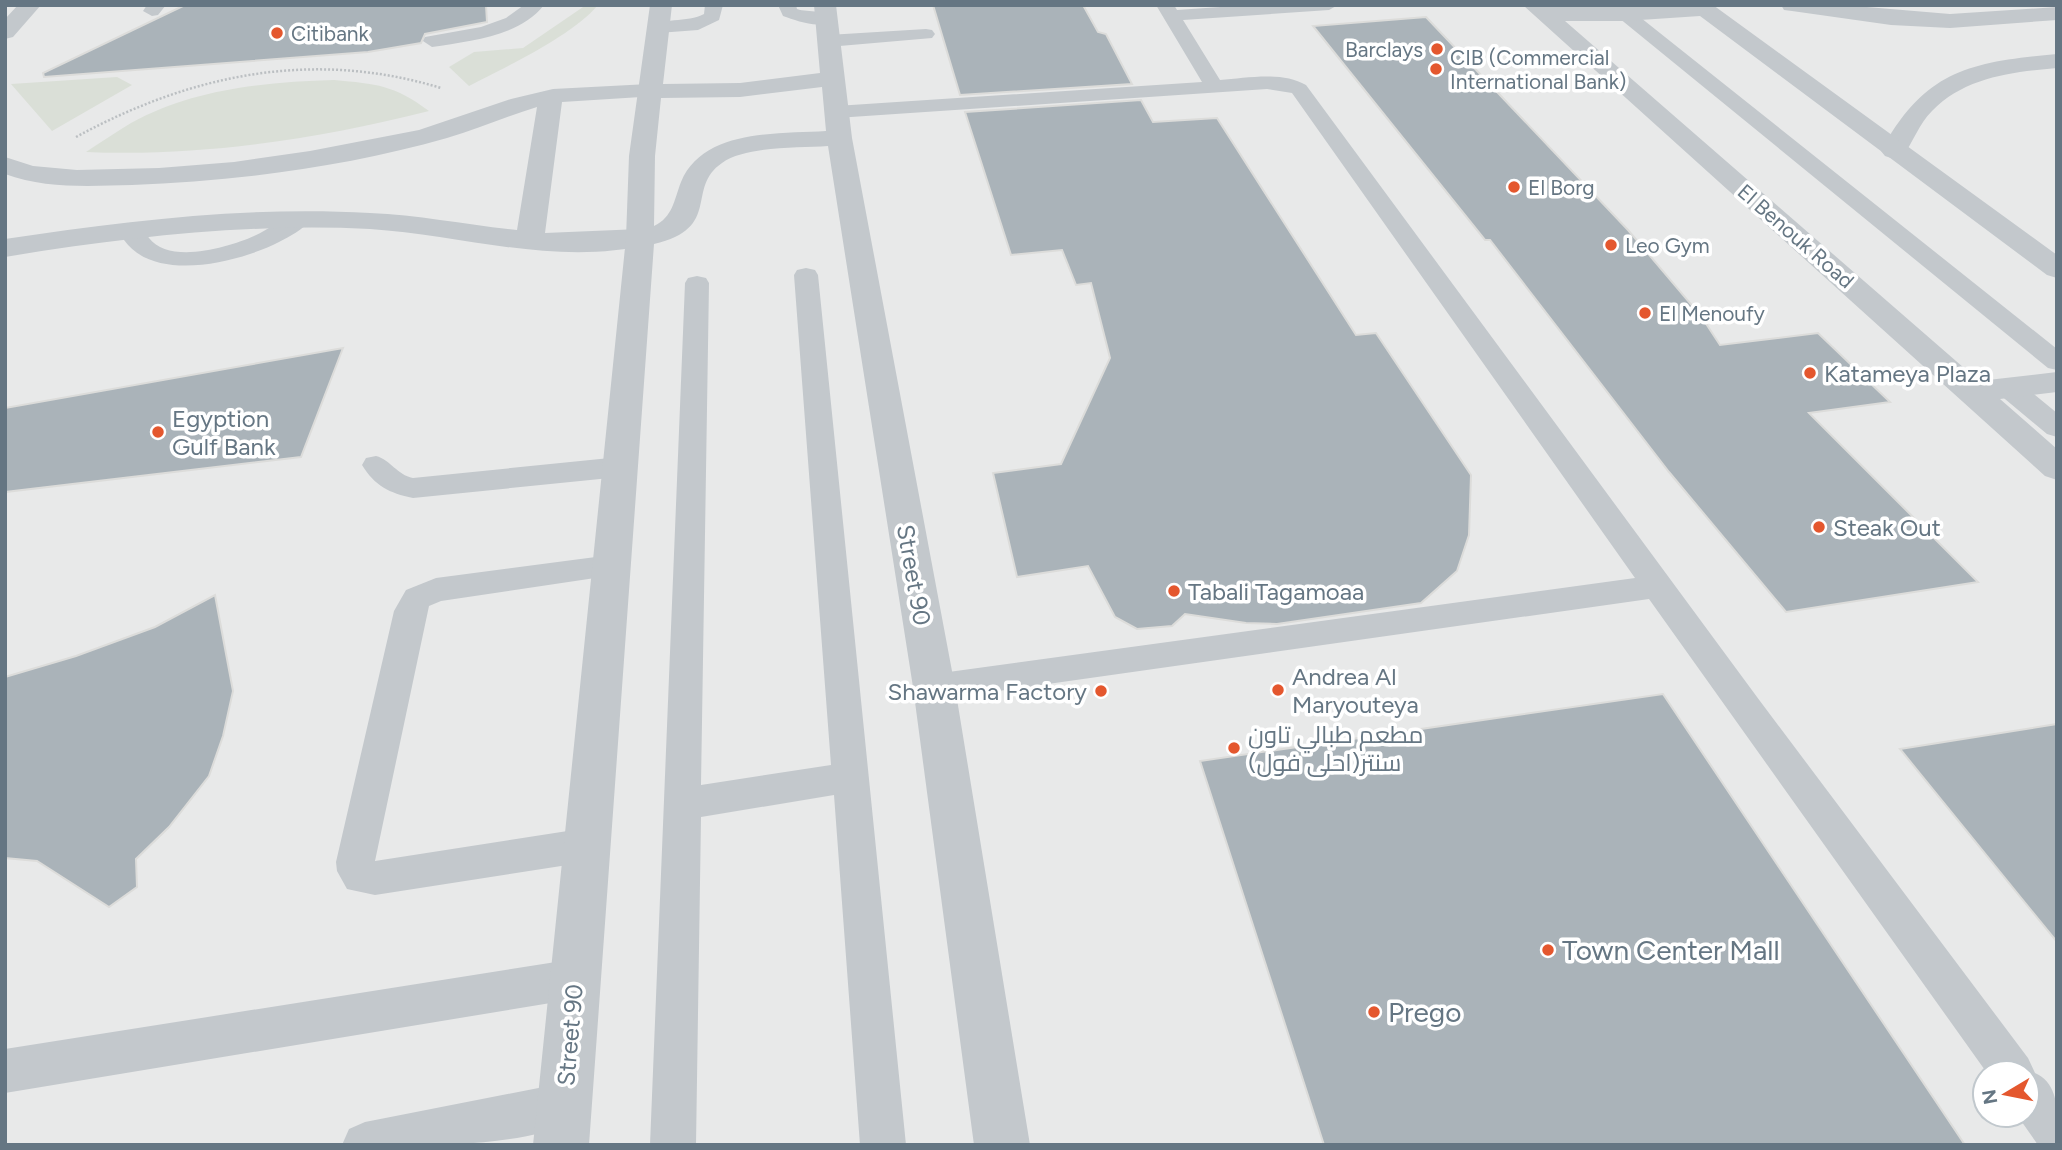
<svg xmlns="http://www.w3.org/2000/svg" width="2062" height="1150" font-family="Figtree,Cairo,sans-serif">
<rect width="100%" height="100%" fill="#fafaf8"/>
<path fill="#e8e9e9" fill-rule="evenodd" d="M5 5H2057V1145H5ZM1985 1073H2027V1115H1985Z"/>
<path fill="#dadfd7" d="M586 5H598C572 36 506 67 469 86L449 67 474 52 523 48Z
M117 77 132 85 52 131 11 84Z
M334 80C377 84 394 85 429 111 318 139 201 157 86 152 101 142 116 132 131 123 192 89 265 82 334 80Z"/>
<path fill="#aab3b9" stroke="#dcdcda" stroke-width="2" d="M185 5H486L487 22 425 34 421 43 368 52 44 77 43 73Z
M933 5H1083L1098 32 1106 34 1132 84 960 95Z
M1426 17 1628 230 1701 316 1720 345 1818 333 1890 402 1809 413 1978 582 1786 612 1669 472 1490 240H1485L1313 26Z
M1141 100 1153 122 1217 118 1356 335 1376 333 1471 475 1469 535 1457 571 1421 603 1277 624 1246 623 1185 614 1172 626 1137 629 1115 617 1088 566 1017 577 993 473 1061 464 1110 358 1091 283 1076 285 1062 250 1011 255 965 112Z
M343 348 301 457 5 492V408Z
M215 595 233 691 223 736 209 776 169 827 136 859 137 887 109 907 37 861 5 858V677L76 656 155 627Z
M1663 694 1965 1145H1324L1200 761Z
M2057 724V942L1900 749Z"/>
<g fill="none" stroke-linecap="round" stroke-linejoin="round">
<path stroke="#bbbfc2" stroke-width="2.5" stroke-dasharray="2 2" stroke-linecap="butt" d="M76 137C192 74 313 49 441 88"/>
<path fill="#c3c8cc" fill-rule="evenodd" d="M147 5H166L158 15 152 16 143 11Z
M524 5H544C519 37 469 41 432 47L423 41 425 37 481 27 506 18Z
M705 5H723L719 20 698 30 658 33 649 28C659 17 688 23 704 14Z
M778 5H796L797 9C809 13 827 9 835 18 822 31 798 21 783 16Z
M1156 5H1174L1177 10 1249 5H1338L1329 10 1183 20 1220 80C1247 78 1282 71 1306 85L1757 697 2028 1058 2035 1073C2062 1085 2057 1119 2057 1145H2038L2017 1115H2027V1073H1987L1649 599 934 700 922 696 917 687 922 678 934 674 1635 578 1292 93 1267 89 836 118 829 116 826 112 829 108 836 106 1202 82Z
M1625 9 1631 10 2057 349V370L2048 368 1619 18 1616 14 1619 10Z
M926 29 932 30 935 34 932 38 828 47 819 41 828 35Z
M299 213 307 215 310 220C303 230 290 236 279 242 240 262 155 284 124 240L123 228 127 223H143C147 228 146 234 149 238 169 265 230 247 254 236 270 229 283 217 299 213Z
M806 268 815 270 818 275 906 1145H860L834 795 701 817 696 1145H650L685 283 688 278 697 276 706 278 709 283 701 785 831 765 794 275 797 270Z
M2009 380 2019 382 2057 413V437L2047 434 1999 394 1996 388 1999 382Z
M376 456C391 460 397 475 413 478L620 457 630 460 634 467 630 474 620 477 413 498C389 493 375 486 362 465L366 458Z
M611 555 622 558 627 566 622 574 441 601 429 606 375 861 587 828 600 833 606 845 600 857 587 862 375 895 347 889 337 871 336 862 394 611 406 590 436 578Z
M575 959 590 965 596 979 590 993 575 999 5 1093V1049Z
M564 1083 580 1089 586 1105 580 1121C505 1150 421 1145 342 1145L349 1129 365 1122Z"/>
<path fill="#c3c8cc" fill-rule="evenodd" d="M1781 5H1843L1950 14 2057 7V20L1950 28 1891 25 1792 11 1784 10Z
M2057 54V68C2012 72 1965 77 1932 111 1919 124 1913 142 1903 156L1894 159 1885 156 1881 151C1925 70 1970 62 2057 54Z
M649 84 657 86 661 91 657 96 562 102 545 233 640 229 650 232 654 238 650 244C558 267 462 235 370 229 248 223 126 237 5 257V239C126 221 247 206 370 213 419 215 468 225 517 230L537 107C507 116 477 129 447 138 345 167 237 181 132 185 90 186 45 189 5 174V157L33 166 77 170 159 168 234 162 310 151 419 130 511 99 553 89Z"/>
<path fill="#c3c8cc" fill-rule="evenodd" d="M18 5H41L13 37 5 39V19Z
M650 5H672L663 84 740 83 820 73 814 5H836L852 138 955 687 1030 1145H974L913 687 828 146C798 148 746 146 722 163 685 188 723 228 654 244L589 1145H533L626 238 629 156ZM822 87 826 131C777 134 703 129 681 182 674 200 673 217 654 226L655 156 661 98 740 97Z
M1523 5 1550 7 1713 5 2057 255V278L2047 275 1700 16 1625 21H1565L1979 381 2057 372V392L2000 399 2057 449V480L2045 476Z"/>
</g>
<g fill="#e4572e" stroke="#fff" stroke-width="2.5">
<circle cx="277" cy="33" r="7"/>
<circle cx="1437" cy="49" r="7"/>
<circle cx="1436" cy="69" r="7"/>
<circle cx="1514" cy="187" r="7"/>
<circle cx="1611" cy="245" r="7"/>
<circle cx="1645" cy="313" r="7"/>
<circle cx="1810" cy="373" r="7"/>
<circle cx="158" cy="432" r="7"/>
<circle cx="1819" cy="527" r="7"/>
<circle cx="1174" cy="591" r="7"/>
<circle cx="1278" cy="690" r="7"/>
<circle cx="1101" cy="691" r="7"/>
<circle cx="1234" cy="748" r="7"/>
<circle cx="1548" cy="950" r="7"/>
<circle cx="1374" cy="1012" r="7"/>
</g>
<g text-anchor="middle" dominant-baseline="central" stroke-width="7" stroke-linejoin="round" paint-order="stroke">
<g font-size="21" fill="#657683" stroke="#fff" text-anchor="start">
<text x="291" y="33">Citibank</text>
<text x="1423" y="49" text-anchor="end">Barclays</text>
<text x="1450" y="57">CIB (Commercial<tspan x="1450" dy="24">International Bank)</tspan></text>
<text x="1528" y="187">El Borg</text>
<text x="1625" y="245">Leo Gym</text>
<text x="1659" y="313">El Menoufy</text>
</g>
<g font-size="21" fill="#657683" stroke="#fff">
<text transform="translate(1796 236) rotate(41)">El Benouk Road</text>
</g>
<g font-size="24" fill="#657683" stroke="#fff" text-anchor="start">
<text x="1824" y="373">Katameya Plaza</text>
<text x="172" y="418">Egyption<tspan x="172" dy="28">Gulf Bank</tspan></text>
<text x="1833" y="527">Steak Out</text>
<text x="1188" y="591">Tabali Tagamoaa</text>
<text x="1292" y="676">Andrea Al<tspan x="1292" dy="28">Maryouteya</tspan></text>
<text x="1087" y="691" text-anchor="end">Shawarma Factory</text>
<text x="1248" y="734">مطعم طبالي تاون<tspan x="1248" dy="28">سنتر(احلى فول)</tspan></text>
</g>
<g font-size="24" fill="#657683" stroke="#fff">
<text transform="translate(914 575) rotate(80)">Street 90</text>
<text transform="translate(570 1035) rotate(-85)">Street 90</text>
</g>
<g font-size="28" fill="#657683" stroke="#fff" text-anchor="start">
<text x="1562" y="950">Town Center Mall</text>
<text x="1388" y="1012">Prego</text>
</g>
</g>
<rect width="2062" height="1150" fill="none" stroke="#657683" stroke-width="14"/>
<g transform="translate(2006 1094) rotate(260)"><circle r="33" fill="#ffffff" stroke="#c1c8cd" stroke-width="2"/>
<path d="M0-5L12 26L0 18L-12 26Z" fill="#e4572e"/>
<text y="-10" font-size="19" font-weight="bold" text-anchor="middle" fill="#657683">N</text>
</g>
</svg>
